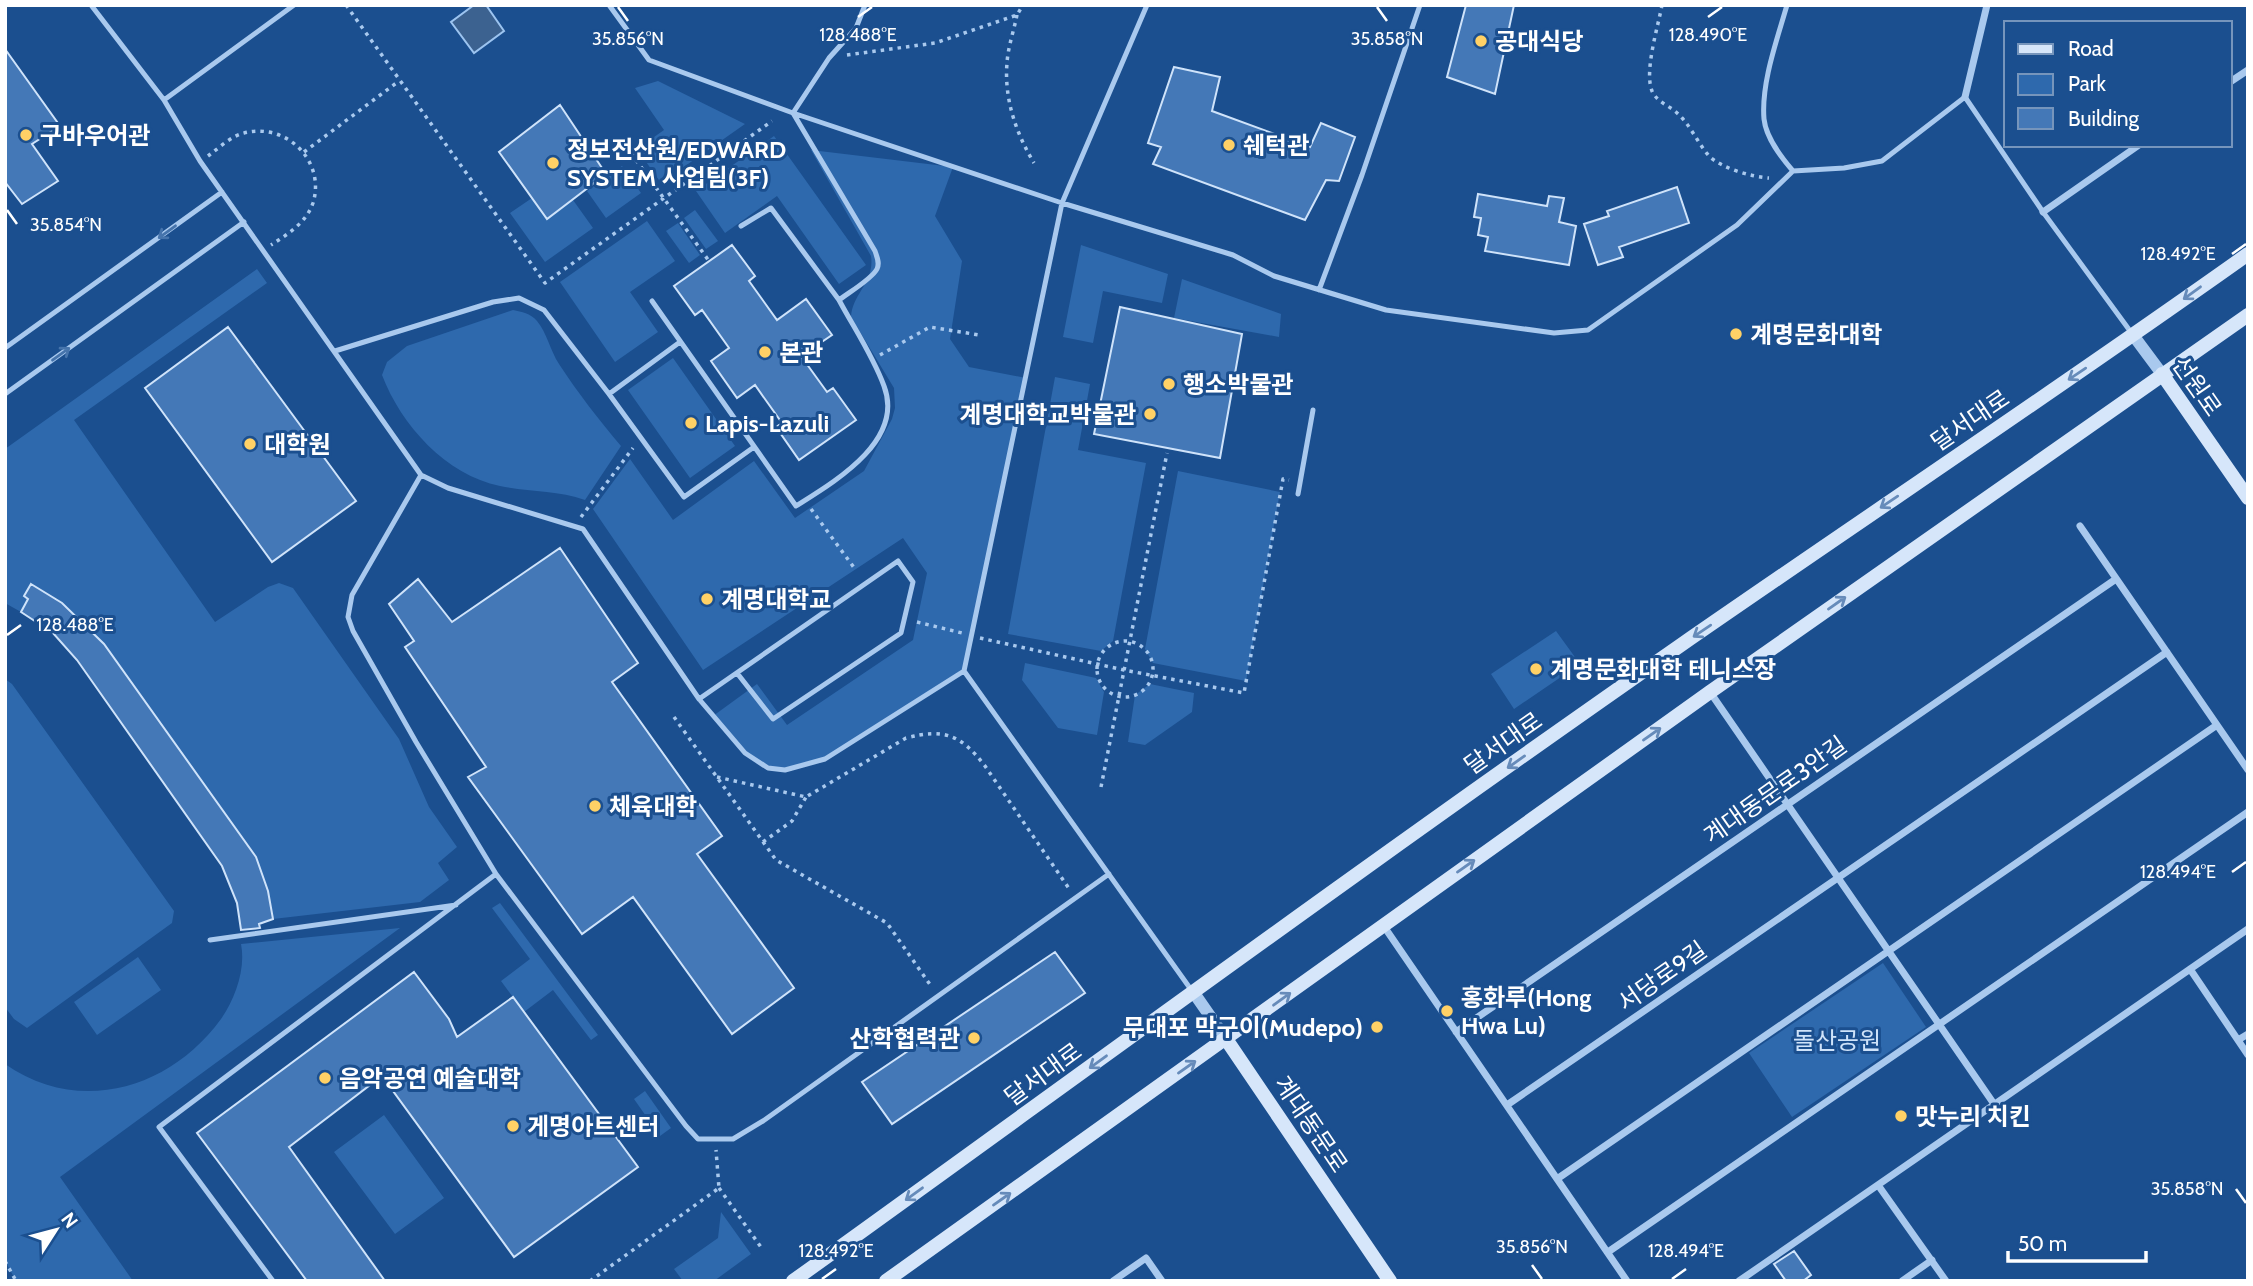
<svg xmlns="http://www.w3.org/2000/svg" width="2253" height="1286" font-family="Cabin,'Noto Sans KR',sans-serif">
<rect width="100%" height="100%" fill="#1b4f8f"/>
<path fill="#2e69ad" d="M658 81 745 124 661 183 637 149 664 130 635 88Z
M774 136 866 265 839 284 777 196 725 233 696 191Z
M811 150 953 167 935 216 962 261 950 339 969 367 1026 378 964 671 825 759 785 770 768 768 745 753 713 716 757 684 787 725 913 640 927 573 903 538 703 670 593 509 630 459 673 520 754 461 795 518 864 471 892 419 895 408 894 388 851 317C852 294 875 282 871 256Z
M622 166 641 193 606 218 587 191Z
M532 198 547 219 573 200 593 228 545 262 510 213Z
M695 210 718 241 706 249 684 218Z
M647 221 675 261 630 292 658 332 615 362 560 282Z
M678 223 700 255 689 263 666 231Z
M1081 245 1168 274 1162 303 1103 291 1093 343 1063 337Z
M257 269 267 283 74 420 215 622 268 587 279 583 293 588 399 739 429 807 457 847 438 863 449 880 420 902 273 919 268 891 256 857 104 644 62 603 32 585 24 595 28 599 21 612 5 603V449Z
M1182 279 1281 314 1279 337 1174 318Z
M513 310C522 312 530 313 537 321 547 333 550 350 559 364 578 393 599 420 621 446L585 500C557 490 528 492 500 486 446 475 401 425 382 375L387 362 407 346Z
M673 358 735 446 690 478 628 390Z
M1055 377 1090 384 1078 450 1146 463 1113 641 1101 651 1008 634Z
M1178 471 1280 492 1246 681 1153 663 1145 649Z
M1556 631 1580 664 1514 709 1491 674Z
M1025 663 1096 678 1104 692 1097 735 1058 728 1022 680Z
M5 679 12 684 174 911 172 923 27 1028 14 1019 5 1007Z
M1150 684 1194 693 1192 712 1145 745 1128 742 1135 695Z
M500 903 598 1035 591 1040 553 990 524 1012 501 981 530 959 492 908Z
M400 928 60 1177 133 1281H16L5 1261V1064C79 1116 170 1089 221 1019 235 999 246 969 241 944Z
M138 957 161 990 97 1035 74 1002Z
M1883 963 1926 1027 1792 1117 1749 1053Z
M645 1091 671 1128 660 1136 634 1099Z
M384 1115 444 1198 395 1234 334 1152Z
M721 1212 751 1254 714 1281H683L674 1269 718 1238Z"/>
<path fill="#3c6290" stroke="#9cc4f0" stroke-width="2" d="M474 5H486L504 31 474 53 451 22Z"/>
<path fill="#4478b7" stroke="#cfe3fa" stroke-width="2" d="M1466 5H1514L1495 94 1447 77Z
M5 49 60 126 32 144 58 181 22 204 5 182Z
M1174 67 1220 77 1212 111 1310 147 1321 123 1355 137 1339 181 1326 180 1305 220 1153 164 1161 147 1148 143Z
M560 105 606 174 547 219 499 152Z
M1677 187 1689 223 1619 247 1623 257 1598 265 1584 224 1609 216 1607 211Z
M1478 194 1547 206 1549 196 1564 198 1559 222 1576 226 1569 265 1485 251 1488 237 1478 235 1481 218 1474 217Z
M732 245 755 276 749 281 777 320 806 299 832 335 801 356 827 392 833 388 856 420 799 460 776 427 782 423 755 385 737 398 711 361 729 348 702 310 695 315 674 286Z
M1120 307 1242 334 1220 458 1094 434Z
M228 327 356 501 272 562 145 388Z
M560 548 638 663 612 682 722 836 697 854 794 988 732 1034 633 897 582 934 468 777 486 767 405 647 414 641 389 604 418 579 452 622Z
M31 584 62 603 104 644 256 857 268 891 273 919 259 924 260 928 241 930 237 903 222 866 77 660 53 633 21 612 28 599 24 596Z
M1055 952 1085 993 892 1124 862 1082Z
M414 972 449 1019 457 1037 513 997 638 1167 514 1257 382 1076 289 1147 385 1281H307L197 1133Z
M1794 1251 1811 1275 1803 1281H1786L1774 1264Z"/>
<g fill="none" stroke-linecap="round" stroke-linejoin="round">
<path stroke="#a9c9ee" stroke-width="3.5" stroke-dasharray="3.5 5" stroke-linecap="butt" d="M346 5 545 283 772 121
M1662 5C1658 27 1644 71 1652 91 1657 102 1668 105 1676 112 1690 124 1697 142 1709 156 1721 168 1752 177 1769 178
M1017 15C1014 30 1008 47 1007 63 1004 99 1016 133 1034 163
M847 55 935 43 1017 15 1023 5
M304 152 399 81
M631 153 709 261
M208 156C219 148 231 136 244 133 286 122 326 161 313 203 306 223 288 234 271 245
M880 355 930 327 979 335
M811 509 855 569
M581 517 633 448
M917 622 962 633
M980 638 1124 670 1244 693 1283 479 1289 480
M1097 669a28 28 0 1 1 56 0a28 28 0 1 1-56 0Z
M674 717 776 860 887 923 931 986
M717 777 806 797 906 738C945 728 961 735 985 766L1070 890
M1101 787 1167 453
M763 842 792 821 806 797
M719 1188 763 1250
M5 1261 16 1281
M590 1281 719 1188 716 1150"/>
<path stroke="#a9c9ee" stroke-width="5" d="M91 5 164 100 200 161 421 475 448 488 583 529 699 699 745 753 768 768 785 770 825 759 964 671 1192 991
M609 5 649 60 793 113 1062 203 1233 255 1274 276 1386 310 1554 333 1588 330 1737 225 1793 171 1844 168 1882 161 1965 97 2043 212 2133 335
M1787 5C1777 40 1761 83 1764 119 1766 138 1781 157 1793 171
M164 100 294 5
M741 226 771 208 839 300
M1319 290 1362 175 1420 5
M652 301 796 506C834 482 905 441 884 386 873 356 854 328 839 300 848 293 872 279 877 269 880 263 877 257 875 251L793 113 829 58 856 28 865 5
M5 348 222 192
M335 351 493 302 519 298 544 310 609 394 684 497 754 447
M5 394 244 222
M609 394 680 342
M421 475 352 595 348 617 353 631 416 742 496 874 686 1126 698 1139H733L763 1121 1109 874
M1298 494 1313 410
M964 671 1062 203 1147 5
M699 699 898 561 913 582 901 633 773 719 737 673
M210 940 456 905
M273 1281 159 1127 496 874"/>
<path stroke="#a9c9ee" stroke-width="7" d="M2230 82 2248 70
M1965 97 1987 5
M2043 212 2139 145
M2080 526 2248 770
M1710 692 1994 1104
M1383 925 1627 1281
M2190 969 2248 1055
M1456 1032 2116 579
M2238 1040 2248 1034
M1507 1105 2167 652
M1557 1179 2217 725
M1878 1185 1946 1281
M1608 1252 2248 812
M1113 1281 1146 1258 1162 1281
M1739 1281 2248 929
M1902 1281 1932 1260"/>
<path stroke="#a9c9ee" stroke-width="12" d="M2133 335 2162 374
M1194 993 1226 1039"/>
<path stroke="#d6e6fa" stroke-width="14" d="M2162 374 2248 498
M1226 1039 1390 1281
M793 1281C1089 1068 1382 853 1681 645 1870 514 2061 387 2248 254
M886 1281 1710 692 2248 315"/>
</g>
<defs><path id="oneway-shaft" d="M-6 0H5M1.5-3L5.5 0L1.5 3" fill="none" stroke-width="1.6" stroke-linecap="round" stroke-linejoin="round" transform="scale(1.75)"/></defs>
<g stroke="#4674ac">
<use href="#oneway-shaft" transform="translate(167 232) rotate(144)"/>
<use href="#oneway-shaft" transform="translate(61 354) rotate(-36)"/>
</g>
<g stroke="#668bba">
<use href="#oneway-shaft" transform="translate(2192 293) rotate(144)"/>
<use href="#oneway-shaft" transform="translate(2077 374) rotate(146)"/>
<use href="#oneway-shaft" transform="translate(1889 502) rotate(146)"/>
<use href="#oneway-shaft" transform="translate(1837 603) rotate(-35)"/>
<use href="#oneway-shaft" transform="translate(1702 631) rotate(146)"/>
<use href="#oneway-shaft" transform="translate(1652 734) rotate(-35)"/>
<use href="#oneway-shaft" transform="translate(1516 762) rotate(145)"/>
<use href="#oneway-shaft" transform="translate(1466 866) rotate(-35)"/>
<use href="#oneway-shaft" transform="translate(1282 999) rotate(-36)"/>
<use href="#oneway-shaft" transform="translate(1098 1062) rotate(144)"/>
<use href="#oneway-shaft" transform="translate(1187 1067) rotate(-35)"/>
<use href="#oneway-shaft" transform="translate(914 1194) rotate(144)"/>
<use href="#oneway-shaft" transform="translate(1002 1199) rotate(-35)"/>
</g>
<path fill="none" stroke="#fff" stroke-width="2.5" d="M618 7 628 21M1377 7 1387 21M858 17 872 7M1708 17 1722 7M7 210 17 224M2232 254 2246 244M7 635 21 625M2232 872 2246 862M2236 1189 2246 1203M1532 1265 1542 1279M822 1279 836 1269M1672 1279 1686 1269"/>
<g fill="#ffd166" stroke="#1b4f8f" stroke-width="2.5">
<circle cx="1481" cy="41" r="7"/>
<circle cx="26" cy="135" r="7"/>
<circle cx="1229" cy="145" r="7"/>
<circle cx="553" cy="163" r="7"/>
<circle cx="1736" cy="334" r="7"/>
<circle cx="765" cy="352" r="7"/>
<circle cx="1169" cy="384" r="7"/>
<circle cx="1150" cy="414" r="7"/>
<circle cx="691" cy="423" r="7"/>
<circle cx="250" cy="444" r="7"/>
<circle cx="707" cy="599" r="7"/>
<circle cx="1536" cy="669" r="7"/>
<circle cx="595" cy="806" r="7"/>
<circle cx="1447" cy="1011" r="7"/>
<circle cx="1377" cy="1027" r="7"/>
<circle cx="974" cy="1038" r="7"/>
<circle cx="325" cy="1078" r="7"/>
<circle cx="1901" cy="1116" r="7"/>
<circle cx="513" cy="1126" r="7"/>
</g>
<g text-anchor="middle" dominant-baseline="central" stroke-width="6" stroke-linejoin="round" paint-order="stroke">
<g font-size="24" font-weight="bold" fill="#fff" stroke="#1b4f8f" text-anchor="start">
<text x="1495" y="41">공대식당</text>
<text x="40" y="135">구바우어관</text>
<text x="1243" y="145">쉐턱관</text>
<text x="567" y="149">정보전산원/EDWARD<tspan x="567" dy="28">SYSTEM 사업팀(3F)</tspan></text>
<text x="1750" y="334">계명문화대학</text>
<text x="779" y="352">본관</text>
<text x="1183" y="384">행소박물관</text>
<text x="1136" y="414" text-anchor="end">계명대학교박물관</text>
<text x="705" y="423">Lapis-Lazuli</text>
<text x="264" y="444">대학원</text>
<text x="721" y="599">계명대학교</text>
<text x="1550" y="669">계명문화대학 테니스장</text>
<text x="609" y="806">체육대학</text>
<text x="1461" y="997">홍화루(Hong<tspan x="1461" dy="28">Hwa Lu)</tspan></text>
<text x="1363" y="1027" text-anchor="end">무대포 막구이(Mudepo)</text>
<text x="960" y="1038" text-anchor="end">산학협력관</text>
<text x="339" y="1078">음악공연 예술대학</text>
<text x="1915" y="1116">맛누리 치킨</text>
<text x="527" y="1126">게명아트센터</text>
</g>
<g font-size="24" fill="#fff" stroke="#1b4f8f">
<text transform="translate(2197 386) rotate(55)">선원로</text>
<text transform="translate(1970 420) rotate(-34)">달서대로</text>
<text transform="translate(1503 743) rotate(-35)">달서대로</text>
<text transform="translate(1775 790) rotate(-35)">계대동문로3안길</text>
<text transform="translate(1662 976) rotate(-35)">서당로9길</text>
<text transform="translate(1043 1074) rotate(-36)">달서대로</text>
<text transform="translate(1311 1124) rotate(56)">계대동문로</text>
</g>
<g font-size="24" fill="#cfe3fa" stroke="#1b4f8f">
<text x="1837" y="1040">돌산공원</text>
</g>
</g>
<g font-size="18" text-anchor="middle" fill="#fff" stroke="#1b4f8f" stroke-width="6" stroke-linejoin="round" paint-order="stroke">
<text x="858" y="41">128.488°E</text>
<text x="1708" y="41">128.490°E</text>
<text x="1387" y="45">35.858°N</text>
<text x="628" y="45">35.856°N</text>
<text x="66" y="231">35.854°N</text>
<text x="2178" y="260">128.492°E</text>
<text x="75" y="631">128.488°E</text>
<text x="2178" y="878">128.494°E</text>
<text x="2187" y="1195">35.858°N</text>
<text x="1532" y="1253">35.856°N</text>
<text x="836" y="1257">128.492°E</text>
<text x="1686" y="1257">128.494°E</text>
</g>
<rect width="2253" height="1286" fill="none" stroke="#ffffff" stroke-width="14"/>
<rect x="2004" y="21" width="228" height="126" fill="#1b4f8f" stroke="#7695bc" stroke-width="2"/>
<rect x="2018" y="44" width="35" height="10" fill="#d6e6fa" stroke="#7695bc" stroke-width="2"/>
<text x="2068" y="56" font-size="21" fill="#ffffff">Road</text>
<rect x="2018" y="74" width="35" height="21" fill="#2e69ad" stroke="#7695bc" stroke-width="2"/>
<text x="2068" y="91" font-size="21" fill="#ffffff">Park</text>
<rect x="2018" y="108" width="35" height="21" fill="#4478b7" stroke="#7695bc" stroke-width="2"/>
<text x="2068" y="126" font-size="21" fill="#ffffff">Building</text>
<g transform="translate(56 1230) rotate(54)" stroke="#1b4f8f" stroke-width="5" paint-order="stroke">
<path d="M0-5L12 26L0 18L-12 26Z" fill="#ffffff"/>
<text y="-10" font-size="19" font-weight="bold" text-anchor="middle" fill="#ffffff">N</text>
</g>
<path d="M2008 1251v10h138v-10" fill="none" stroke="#ffffff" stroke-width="3.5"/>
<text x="2018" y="1251" font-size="21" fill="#ffffff" stroke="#1b4f8f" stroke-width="5" paint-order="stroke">50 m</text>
</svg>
